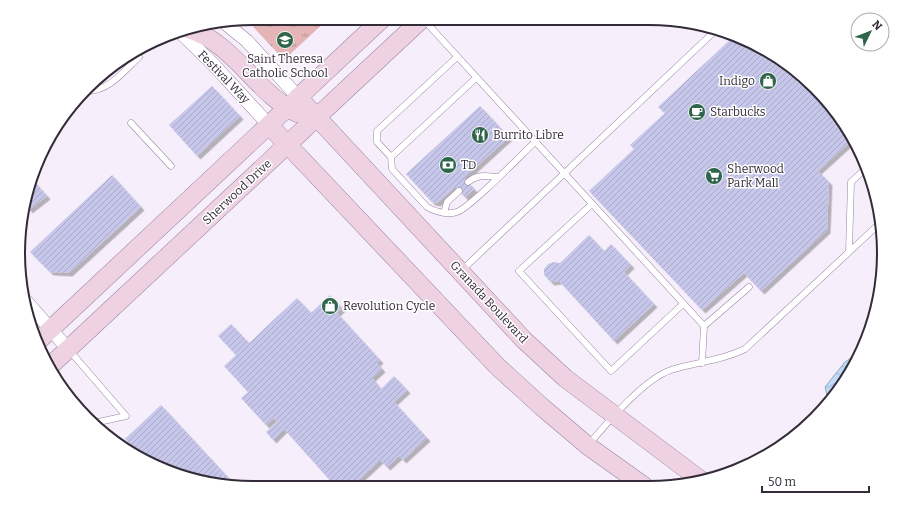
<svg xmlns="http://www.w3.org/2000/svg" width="902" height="506" font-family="Bitter,serif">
<defs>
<pattern id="grass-tufts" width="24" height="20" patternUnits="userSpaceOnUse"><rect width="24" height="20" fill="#e5b4b6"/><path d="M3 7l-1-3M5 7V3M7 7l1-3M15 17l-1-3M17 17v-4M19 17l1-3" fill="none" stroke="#ba9395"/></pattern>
<pattern id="water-waves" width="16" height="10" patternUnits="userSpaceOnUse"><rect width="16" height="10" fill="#c0daf9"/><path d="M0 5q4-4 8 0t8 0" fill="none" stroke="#a5bbd6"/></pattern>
<pattern id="building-hatch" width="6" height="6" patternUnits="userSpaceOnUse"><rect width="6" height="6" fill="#c5c6ea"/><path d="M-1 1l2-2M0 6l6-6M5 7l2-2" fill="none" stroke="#aaaac9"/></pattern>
<filter id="shadow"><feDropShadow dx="3.5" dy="3.5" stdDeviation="0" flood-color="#0004"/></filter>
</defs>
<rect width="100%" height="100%" fill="#f7eefb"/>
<path fill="url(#grass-tufts)" d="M253 18H329L284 60 246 19Z"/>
<path fill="url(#water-waves)" stroke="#96a6bf" d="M858 353 852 371 829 402 825 387 845 362Z"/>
<path fill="url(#building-hatch)" filter="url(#shadow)" d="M734 36 767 50 836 110 851 141 818 171 829 182 827 230 761 291 744 273 702 310 589 191 634 149 630 145 665 113 658 107Z
M212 86 240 116 197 156 169 125Z
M480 106 509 137 464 178 474 189 465 197 455 187 437 203 432 202 406 174Z
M112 175 141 207 69 273 50 272 30 252Z
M32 179 47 196 29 210 27 207 24 209 26 192Z
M589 235 604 251 611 244 631 265 624 272 654 304 614 341 559 281 551 282 544 275V269L548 264 554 262 560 263Z
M330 295 342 308 337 313 380 360 377 363 382 369 372 378 381 389 394 376 407 390 394 402 427 438 403 460 399 456 387 467 380 460 351 487H336L284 429 273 440 266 432 277 422 274 418 266 425 241 398 248 392 224 366 236 355 218 336 231 324 249 343 297 298 311 313Z
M161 405 237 487 192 480 145 460 125 439Z"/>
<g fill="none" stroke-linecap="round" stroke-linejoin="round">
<g stroke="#9783a1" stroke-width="7">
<path id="service" d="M424 20 704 326 702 363
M476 78 391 157 392 169 427 207C436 212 446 215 457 212 471 207 520 156 535 142
M87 91C109 91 123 72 139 57
M131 123 171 166
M391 157 377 142V131L457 57
M468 182C478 174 486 176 498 177
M592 204 519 271 611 371 683 304
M444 213 447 202 459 191
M849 251 851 182 865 169
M461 271 717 29
M704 326 749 287
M69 350 126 416 94 423
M589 444C608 422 644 379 671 370 696 362 721 361 745 349L878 225"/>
</g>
<g stroke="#9783a1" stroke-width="14">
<path id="minor" d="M225 23 247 41 298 97
M178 30 213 64 269 125
M26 301 68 349"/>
</g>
<g stroke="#9783a1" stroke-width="19">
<path id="secondary" d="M188 29C232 41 258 95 297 113
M298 97 524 340 565 378 702 481
M269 125 497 366 542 407 588 446 644 486
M36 343 383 18
M50 366 423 18"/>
</g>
<use href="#service" stroke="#fff" stroke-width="6"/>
<use href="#minor" stroke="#fff" stroke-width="13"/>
<use href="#secondary" stroke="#eed2e2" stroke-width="18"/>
</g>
<defs>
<g id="school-disc" transform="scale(0.9)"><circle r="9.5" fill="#2f654b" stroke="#fff"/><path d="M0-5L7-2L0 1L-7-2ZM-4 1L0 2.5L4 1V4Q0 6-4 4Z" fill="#fff"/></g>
<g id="shop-disc" transform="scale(0.9)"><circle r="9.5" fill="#2f654b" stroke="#fff"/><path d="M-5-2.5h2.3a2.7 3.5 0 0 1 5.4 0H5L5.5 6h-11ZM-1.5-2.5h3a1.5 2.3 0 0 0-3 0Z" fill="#fff"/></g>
<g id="cafe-disc" transform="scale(0.9)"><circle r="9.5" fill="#2f654b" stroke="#fff"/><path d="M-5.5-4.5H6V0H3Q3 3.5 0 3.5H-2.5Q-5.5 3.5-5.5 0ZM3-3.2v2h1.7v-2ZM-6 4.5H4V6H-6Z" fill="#fff"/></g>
<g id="restaurant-disc" transform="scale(0.9)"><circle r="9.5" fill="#2f654b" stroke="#fff"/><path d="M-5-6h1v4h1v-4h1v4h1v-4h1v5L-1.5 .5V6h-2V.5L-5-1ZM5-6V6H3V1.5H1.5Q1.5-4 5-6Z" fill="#fff"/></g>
<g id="bank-disc" transform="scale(0.9)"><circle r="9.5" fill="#2f654b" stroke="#fff"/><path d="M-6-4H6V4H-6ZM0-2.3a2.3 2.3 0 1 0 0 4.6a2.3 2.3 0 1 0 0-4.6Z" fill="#fff"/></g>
<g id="supermarket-disc" transform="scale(0.9)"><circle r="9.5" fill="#2f654b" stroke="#fff"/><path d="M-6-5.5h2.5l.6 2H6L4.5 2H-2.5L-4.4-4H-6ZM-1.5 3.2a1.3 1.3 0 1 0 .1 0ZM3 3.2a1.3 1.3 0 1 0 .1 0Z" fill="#fff"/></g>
</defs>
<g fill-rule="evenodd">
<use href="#school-disc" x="285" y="40"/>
<use href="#shop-disc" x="768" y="81"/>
<use href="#cafe-disc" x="697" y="112"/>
<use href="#restaurant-disc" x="480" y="135"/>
<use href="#bank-disc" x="448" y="165"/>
<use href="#supermarket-disc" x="714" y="176"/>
<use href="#shop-disc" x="330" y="306"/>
</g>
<g text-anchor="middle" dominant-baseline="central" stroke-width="3" stroke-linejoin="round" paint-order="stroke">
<g font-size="12" fill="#332b37" stroke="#fff" text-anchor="start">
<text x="285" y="59" text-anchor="middle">Saint Theresa<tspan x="285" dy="14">Catholic School</tspan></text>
<text x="755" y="81" text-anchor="end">Indigo</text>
<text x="710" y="112">Starbucks</text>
<text x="493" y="135">Burrito Libre</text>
<text x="461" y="165">TD</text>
<text x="727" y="169">Sherwood<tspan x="727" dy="14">Park Mall</tspan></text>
<text x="343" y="306">Revolution Cycle</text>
</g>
<g font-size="12" fill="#332b37" stroke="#fff">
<text transform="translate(224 77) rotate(46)">Festival Way</text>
<text transform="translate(237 192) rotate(-43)">Sherwood Drive</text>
<text transform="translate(489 302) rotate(47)">Granada Boulevard</text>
</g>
</g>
<path d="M0 0H902V506H0ZM253 25H649A228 228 0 0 1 877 253V253A228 228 0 0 1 649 481H253A228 228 0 0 1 25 253V253A228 228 0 0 1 253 25Z" fill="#fff" fill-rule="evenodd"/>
<path fill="none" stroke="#332b37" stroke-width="2" d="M253 25H649A228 228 0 0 1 877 253V253A228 228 0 0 1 649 481H253A228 228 0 0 1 25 253V253A228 228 0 0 1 253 25Z"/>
<g transform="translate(870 32) rotate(47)"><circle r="19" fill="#ffffff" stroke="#adaaaf"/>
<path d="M0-3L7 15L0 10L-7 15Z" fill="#2f654b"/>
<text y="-6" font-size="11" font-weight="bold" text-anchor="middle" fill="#332b37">N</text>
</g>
<path d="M762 486v6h107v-6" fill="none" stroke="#332b37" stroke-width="2"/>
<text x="768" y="486" font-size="12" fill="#332b37" stroke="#ffffff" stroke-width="3" paint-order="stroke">50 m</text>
</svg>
